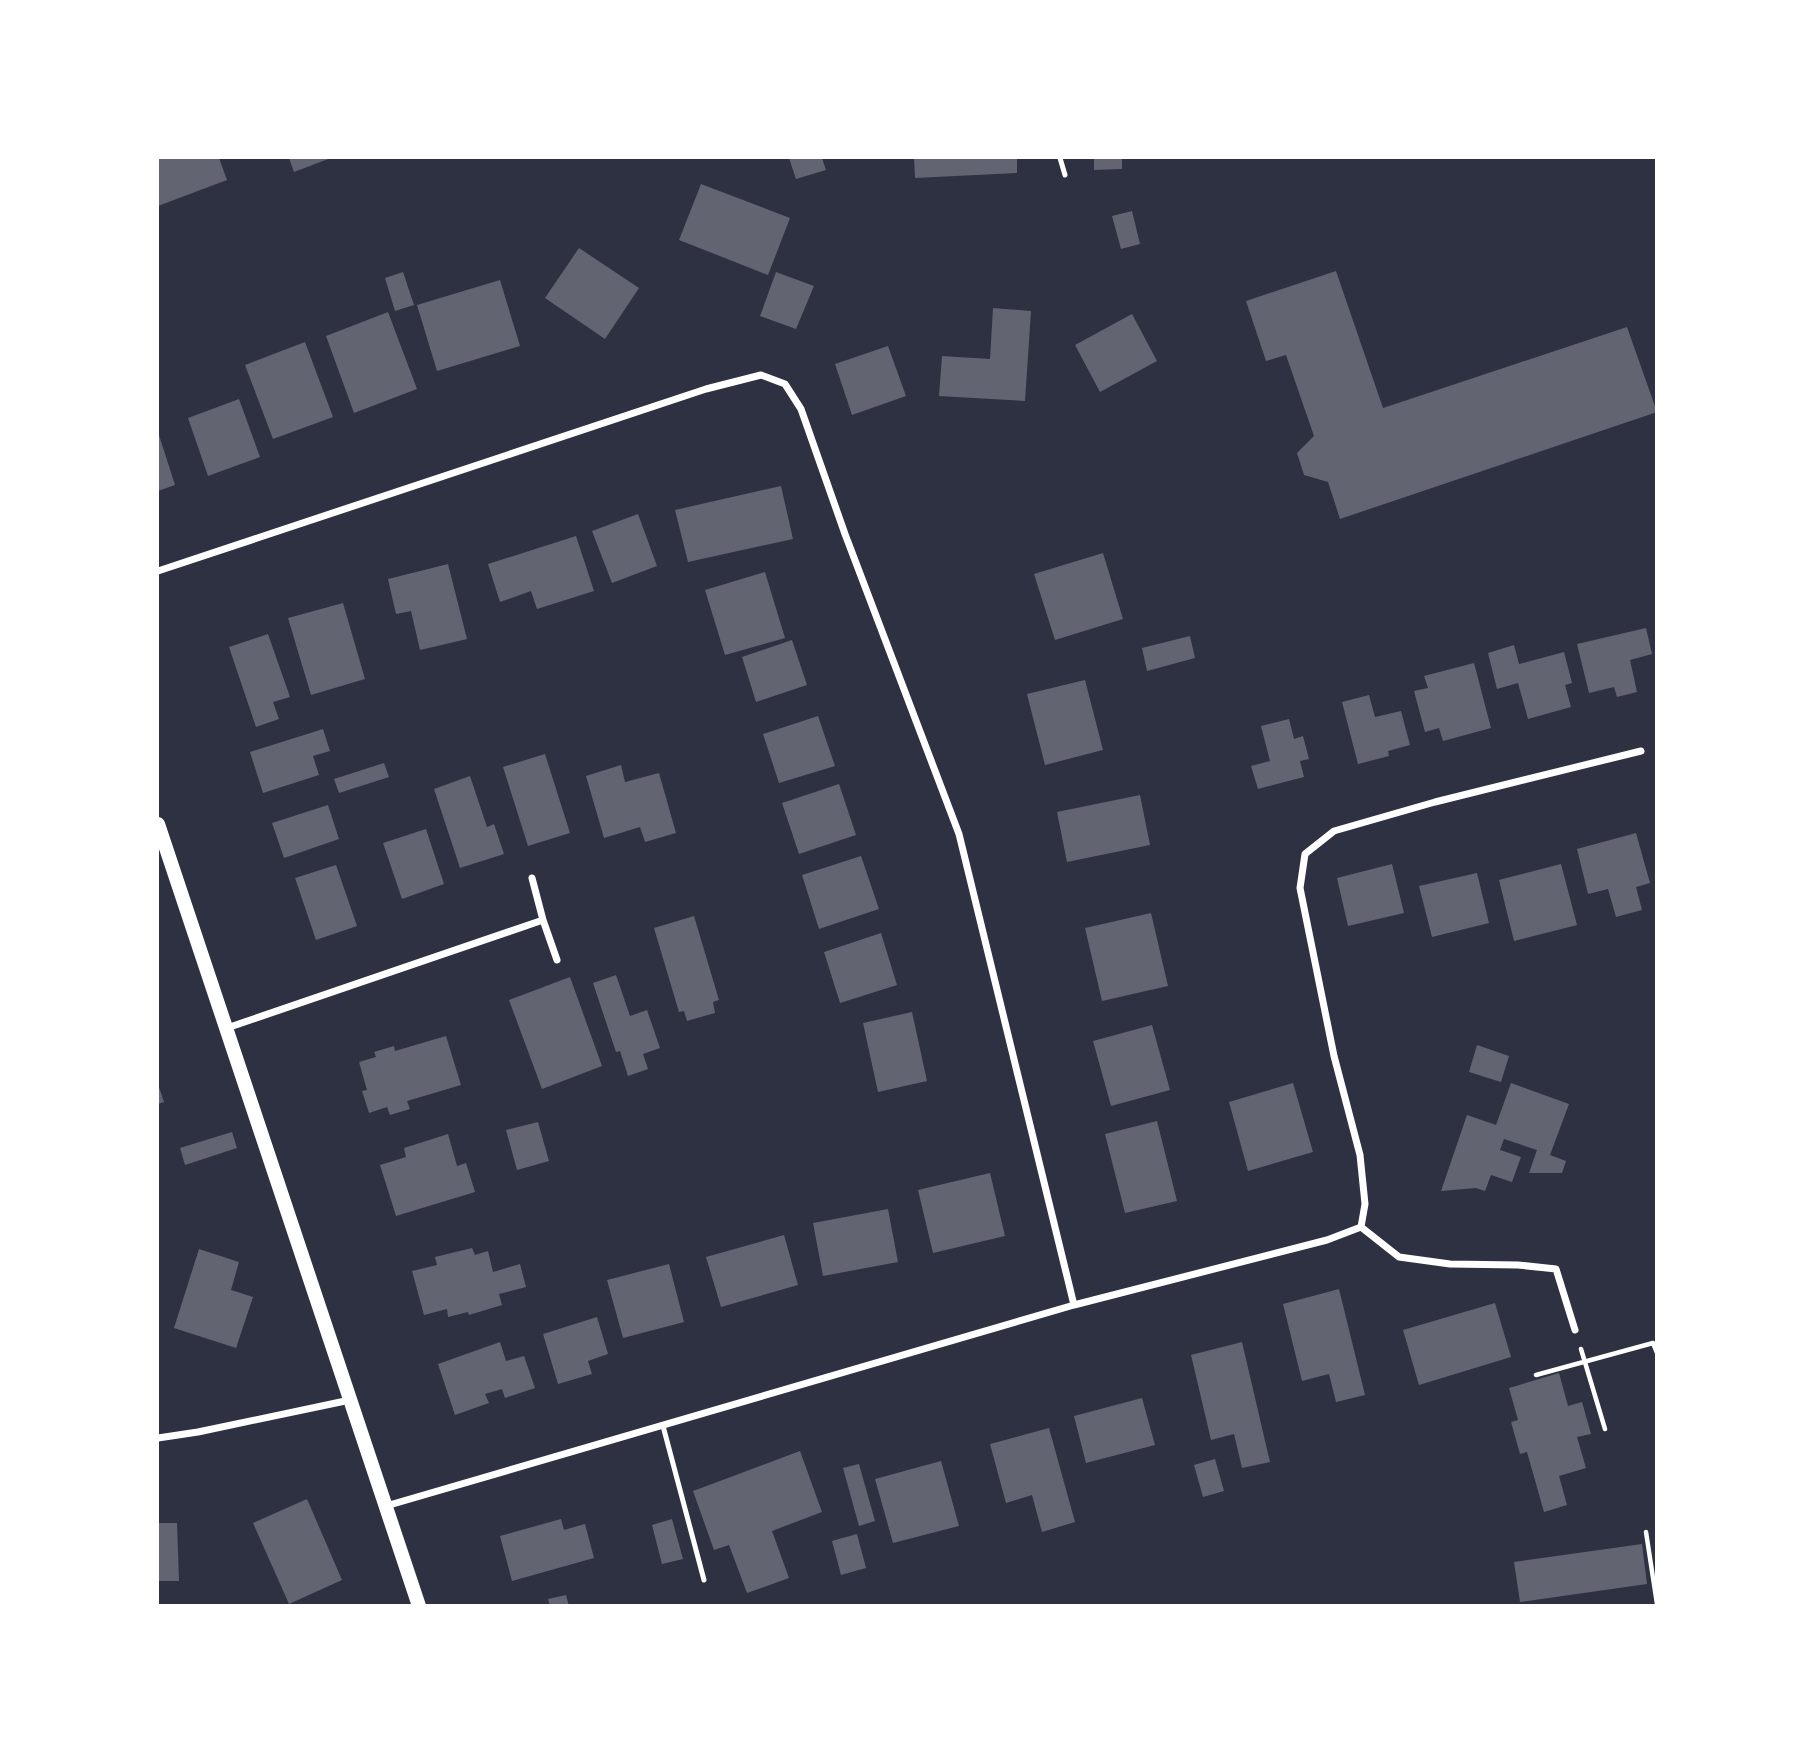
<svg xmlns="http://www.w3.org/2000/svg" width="1814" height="1763" font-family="'Roboto Condensed',sans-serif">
<rect width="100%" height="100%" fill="#2d3142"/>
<path fill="#626471" d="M158 158H219L227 180 158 206Z
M289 158H331L294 172Z
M789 158H822L826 170 796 179Z
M914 158H1017V173L915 178Z
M1094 158H1122V169L1094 170Z
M701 184 790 218 768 275 679 240Z
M1132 211 1140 244 1121 249 1112 216Z
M579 248 639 288 605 339 545 298Z
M1336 271 1383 408 1627 327 1657 412 1340 519 1328 482 1304 475 1297 453 1314 436 1286 355 1266 361 1246 301Z
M403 272 414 305 395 311 385 278Z
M776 272 814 286 796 329 760 316Z
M500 280 520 346 437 371 417 305Z
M993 308 1031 311 1025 401 939 396 942 356 990 359Z
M388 312 417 389 354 413 326 336Z
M1132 314 1157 361 1100 392 1075 345Z
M305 342 333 417 273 439 245 365Z
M888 346 906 396 852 415 835 364Z
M239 399 260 457 208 476 188 418Z
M158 432 175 485 158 491Z
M781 486 793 539 688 562 675 510Z
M638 514 657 566 612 583 592 531Z
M576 536 594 591 537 609 531 591 500 602 488 564Z
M1103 553 1123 619 1055 640 1034 574Z
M448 564 467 639 420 650 411 611 396 614 388 579Z
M765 572 785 638 725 655 705 590Z
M343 603 365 679 311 695 288 618Z
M1646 628 1652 654 1630 660 1637 692 1617 697 1614 687 1589 693 1577 644Z
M268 634 290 697 273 702 279 719 256 727 229 647Z
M1190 636 1195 658 1147 671 1142 648Z
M792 640 807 685 756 702 742 657Z
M1514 645 1519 664 1564 652 1572 683 1565 685 1571 707 1528 719 1518 683 1497 689 1488 653Z
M1474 663 1491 728 1443 741 1439 728 1425 732 1414 691 1428 688 1424 676Z
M1085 680 1103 750 1045 765 1027 694Z
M1369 695 1375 717 1401 711 1410 745 1388 751 1389 756 1358 764 1342 702Z
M818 716 835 766 779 783 763 734Z
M1289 719 1294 739 1303 736 1309 759 1300 761 1304 777 1258 789 1251 766 1270 761 1261 726Z
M323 729 330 751 313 756 319 775 263 793 250 752Z
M545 754 570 833 528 846 503 767Z
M384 763 389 777 339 793 334 779Z
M621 765 625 782 659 773 676 833 645 842 640 827 604 838 586 776Z
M470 776 487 827 494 824 504 854 460 868 434 789Z
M839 784 856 835 799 854 782 803Z
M1140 795 1150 845 1067 862 1057 812Z
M328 805 339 839 284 858 272 823Z
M426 829 444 884 402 899 383 843Z
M1636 833 1650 883 1636 887 1642 910 1616 917 1608 889 1588 894 1577 849Z
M861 856 879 909 819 929 802 875Z
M1392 864 1404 913 1348 926 1337 878Z
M1561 864 1577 925 1514 941 1499 880Z
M336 865 357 926 316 940 295 878Z
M1477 873 1489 923 1432 937 1419 886Z
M1151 913 1168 986 1102 1001 1085 928Z
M694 916 719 1000 713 1002 715 1013 687 1021 684 1011 679 1012 654 928Z
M881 933 897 985 840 1003 824 952Z
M616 975 630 1016 647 1010 660 1048 643 1054 648 1069 628 1076 620 1051 616 1052 593 983Z
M570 977 602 1066 542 1089 509 1000Z
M912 1012 927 1081 878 1092 863 1023Z
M1152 1025 1170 1090 1111 1106 1093 1041Z
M446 1036 461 1085 407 1101 410 1109 390 1115 387 1107 369 1113 362 1091 367 1090 359 1062 376 1057 374 1052 394 1046 395 1051Z
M1477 1045 1509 1056 1501 1082 1469 1072Z
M1293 1083 1313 1152 1248 1171 1229 1102Z
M1511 1083 1569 1104 1550 1155 1566 1161 1562 1173H1529L1537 1150 1504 1139 1500 1150 1521 1157 1512 1182 1491 1175 1485 1191 1476 1188 1441 1191 1467 1115 1496 1125Z
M158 1084 164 1102 158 1104Z
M1157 1121 1177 1201 1125 1213 1105 1134Z
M538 1122 549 1161 517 1170 506 1130Z
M232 1132 237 1148 185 1165 180 1148Z
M448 1134 457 1166 466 1163 475 1192 396 1216 380 1165 406 1157 404 1148Z
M990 1173 1005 1236 933 1253 918 1190Z
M888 1209 898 1262 823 1276 813 1223Z
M784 1235 798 1285 721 1307 706 1257Z
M472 1248 475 1255 488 1251 493 1272 520 1264 526 1287 499 1294 502 1305 469 1315 468 1312 448 1317 447 1309 424 1315 412 1271 437 1265 435 1257Z
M199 1249 239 1262 231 1290 253 1297 236 1348 174 1328Z
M669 1264 684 1322 623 1338 607 1280Z
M1339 1289 1365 1395 1336 1402 1329 1374 1302 1381 1283 1304Z
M1495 1303 1511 1357 1419 1385 1403 1330Z
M597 1317 608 1354 588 1361 592 1374 558 1384 543 1334Z
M500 1342 506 1361 524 1356 535 1388 505 1398 502 1389 485 1394 489 1403 455 1415 438 1364Z
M1242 1342 1270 1462 1242 1468 1234 1434 1211 1440 1191 1355Z
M1559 1373 1568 1406 1582 1402 1591 1434 1577 1437 1586 1468 1559 1476 1567 1505 1544 1512 1527 1452 1520 1454 1511 1422 1518 1420 1509 1388Z
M1142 1398 1155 1445 1086 1463 1074 1416Z
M1049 1428 1075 1522 1042 1532 1032 1495 1006 1503 990 1444Z
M800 1451 822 1512 772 1531 789 1578 747 1593 729 1545 714 1550 693 1491Z
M1215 1459 1224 1491 1203 1497 1194 1465Z
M941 1461 959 1526 893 1543 875 1479Z
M859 1464 875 1521 859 1526 843 1468Z
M307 1499 342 1580 289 1604 253 1523Z
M561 1519 564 1530 585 1524 594 1558 512 1581 500 1536Z
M672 1519 683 1559 662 1564 652 1525Z
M158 1523H177L179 1581H158Z
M857 1534 866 1568 841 1575 832 1541Z
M1642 1544 1647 1584 1520 1602 1514 1562Z
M566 1595 569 1606H550L548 1599Z"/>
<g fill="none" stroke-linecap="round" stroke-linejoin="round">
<path stroke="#fff" stroke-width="4.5" d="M1581 1349 1605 1429
M1536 1375 1653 1343 1657 1353
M1646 1532 1657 1604"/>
<path stroke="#fff" stroke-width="5" d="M1060 158 1065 175
M663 1426 704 1580"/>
<path stroke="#fff" stroke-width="7" d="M158 571 706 389 761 375 785 384 801 409 845 534 959 834 1074 1305
M532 878 543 920 557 960
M227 1028 543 920
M1361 1227 1365 1204 1360 1155 1334 1056 1300 888 1305 854 1334 831 1435 802 1641 751
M1361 1227 1399 1257 1450 1264 1518 1265 1556 1269 1575 1330
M158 1438 198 1432 350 1400
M386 1506 1074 1305 1327 1240 1361 1227"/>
<path stroke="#fff" stroke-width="14" d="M158 824 419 1606"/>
</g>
<rect width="1814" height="1763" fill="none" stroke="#ffffff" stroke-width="318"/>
</svg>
